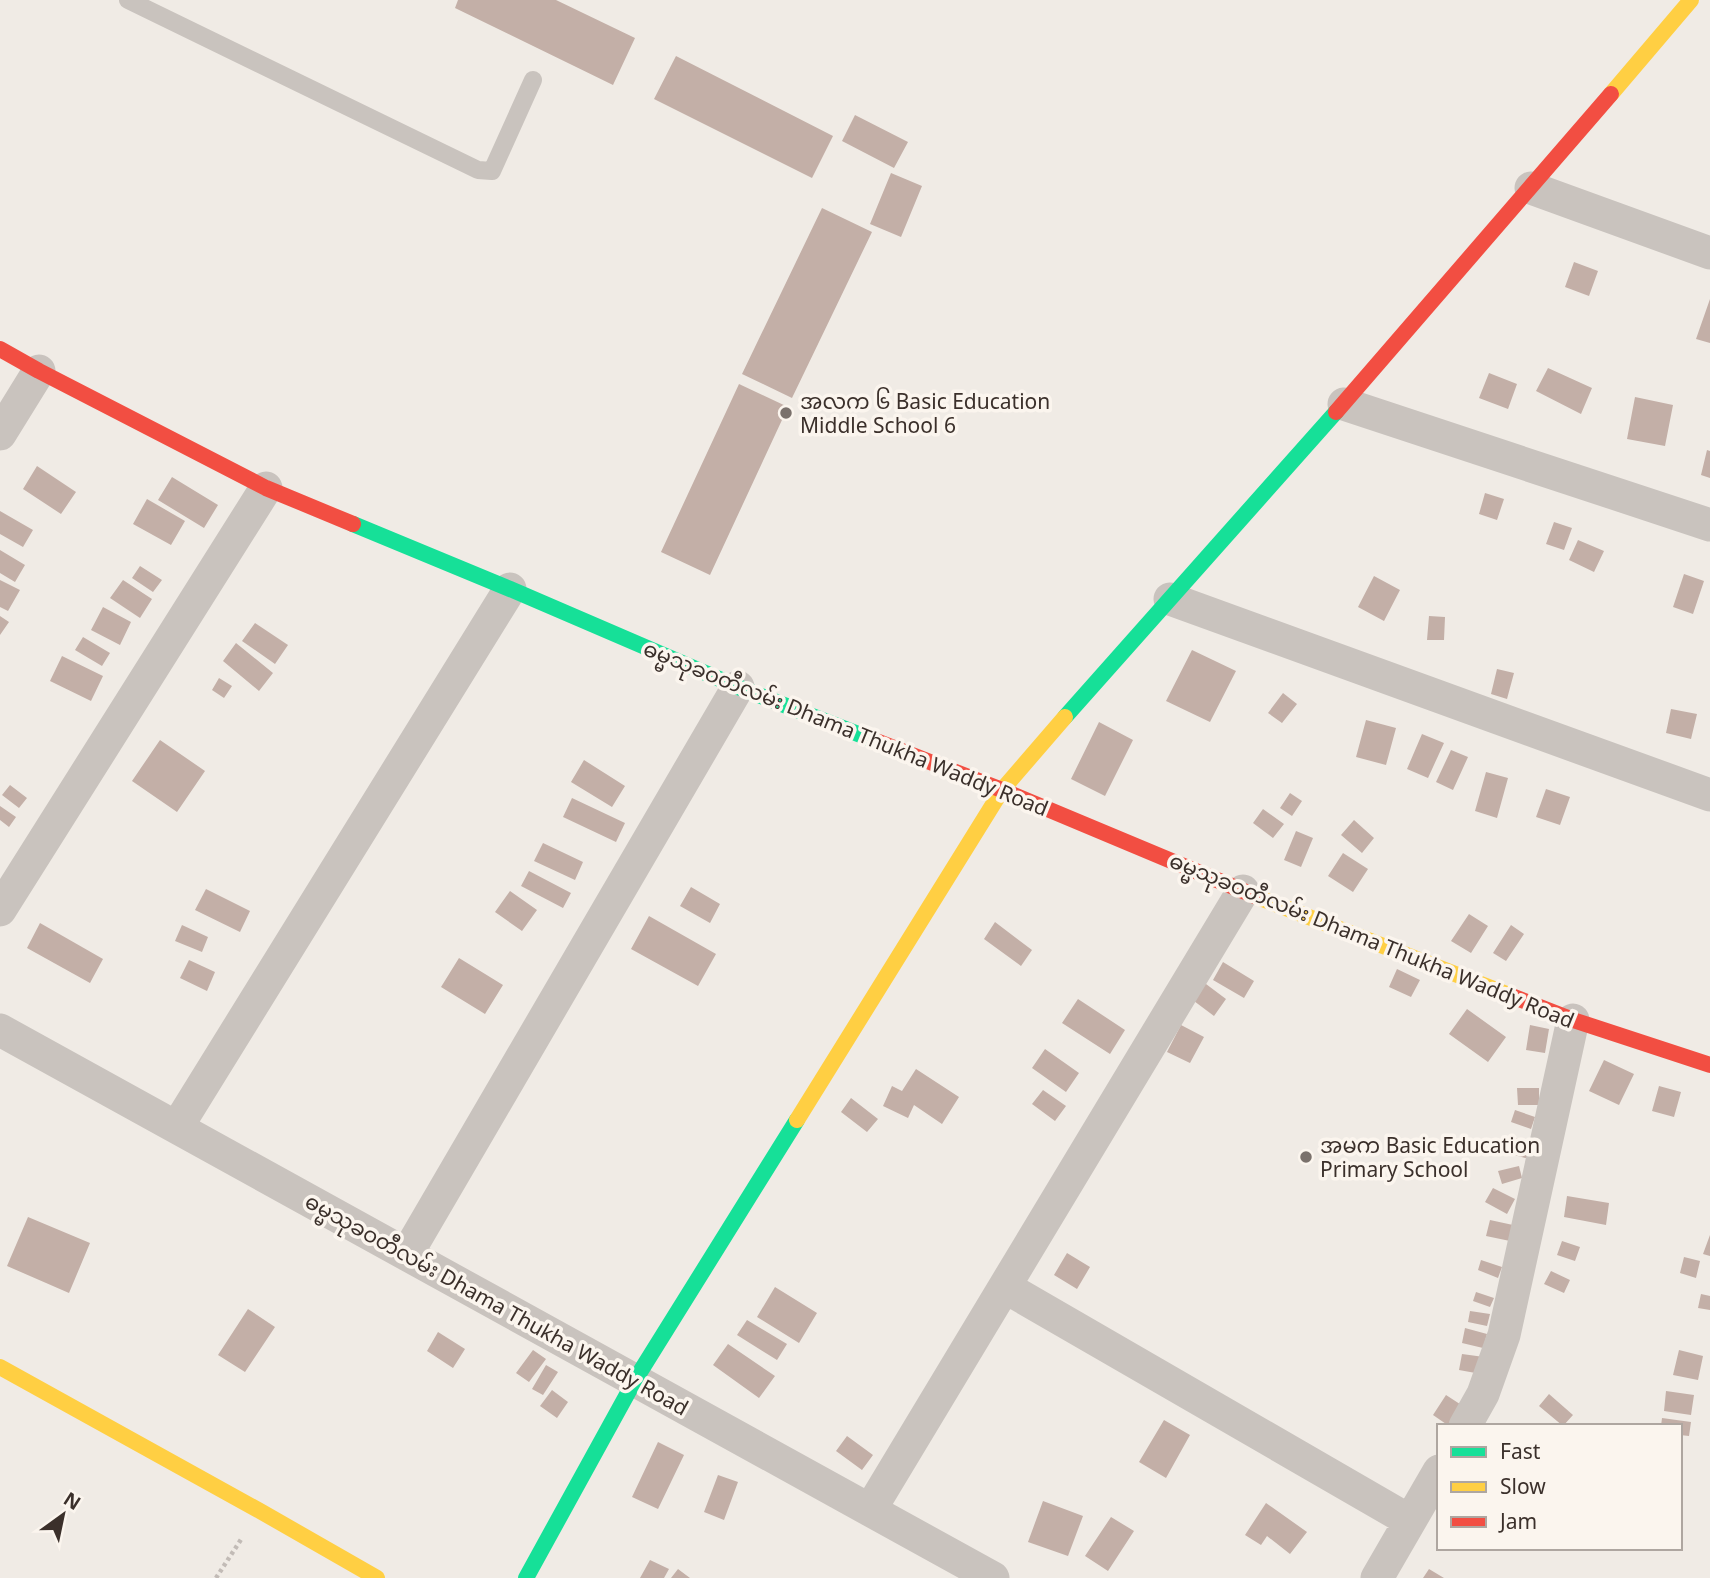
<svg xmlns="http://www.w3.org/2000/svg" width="1710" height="1578" font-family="'Noto Sans','Noto Sans Myanmar',sans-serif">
<rect width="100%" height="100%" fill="#f0ebe5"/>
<path fill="#c3afa7" d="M458 0H556L635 38 613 85 455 8Z
M676 56 833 136 812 178 654 99Z
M855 115 908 142 894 168 842 141Z
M891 173 922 186 901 237 870 224Z
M822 208 872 232 792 398 742 374Z
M1574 262 1598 271 1589 296 1565 287Z
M1710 299V343L1696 339Z
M1548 368 1592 388 1581 414 1536 391Z
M1489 373 1517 384 1508 409 1479 398Z
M739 384 788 407 710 575 661 552Z
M1635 397 1673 405 1665 446 1627 439Z
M1707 450 1710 451V478L1701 475Z
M37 466 76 492 61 514 23 489Z
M172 477 218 505 204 528 158 500Z
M1485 493 1504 499 1497 520 1479 514Z
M147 499 185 521 171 545 133 524Z
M0 511 33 530 23 547 0 534Z
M1554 522 1572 528 1564 550 1546 544Z
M1578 540 1604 551 1594 572 1569 560Z
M0 550 25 565 15 582 0 573Z
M140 566 162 580 153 592 132 578Z
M1684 574 1704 581 1693 614 1673 607Z
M1374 576 1400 590 1384 621 1358 607Z
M0 580 20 590 8 611 0 607Z
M123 580 152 599 140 618 110 598Z
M103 607 131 622 120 645 91 630Z
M0 616 9 622 0 635Z
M1429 616 1445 617 1444 640H1427Z
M255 623 288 645 275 664 242 641Z
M83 637 110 653 102 666 75 650Z
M236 643 273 673 259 691 223 661Z
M1192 650 1236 671 1210 722 1166 701Z
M62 656 103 676 91 701 50 681Z
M1497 669 1514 673 1507 699 1491 694Z
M219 678 232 686 224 698 212 690Z
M1283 693 1297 704 1282 723 1268 713Z
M1671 709 1697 714 1691 739 1666 733Z
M1366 720 1396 728 1386 765 1356 757Z
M1099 722 1133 740 1105 796 1071 779Z
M1422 734 1444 743 1428 778 1407 769Z
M160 740 205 771 177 812 132 781Z
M1451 750 1468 757 1453 790 1436 782Z
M584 760 625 786 612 807 571 782Z
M1486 772 1508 778 1497 818 1475 811Z
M10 785 27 798 19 808 2 795Z
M1546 789 1570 797 1560 825 1536 817Z
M1290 793 1302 801 1292 816 1280 808Z
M572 798 625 823 616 842 563 817Z
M0 806 16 817 9 827 0 820Z
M1263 809 1284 824 1273 838 1253 823Z
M1354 820 1374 838 1362 853 1341 835Z
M1296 831 1313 838 1301 867 1284 860Z
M543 843 583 862 575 880 534 861Z
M1343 853 1368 869 1353 892 1328 876Z
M529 871 571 893 563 908 521 886Z
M691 887 720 904 710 923 680 906Z
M206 889 250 911 240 932 195 910Z
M510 891 537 910 522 931 495 912Z
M1469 914 1488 926 1471 953 1451 941Z
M649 916 716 954 698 986 631 949Z
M995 922 1032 950 1021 966 984 939Z
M40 923 103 959 90 983 27 948Z
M182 925 208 937 202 952 175 941Z
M1511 925 1524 934 1506 961 1493 953Z
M459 958 503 985 485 1014 441 987Z
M189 960 215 972 207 991 180 978Z
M1223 962 1254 981 1244 998 1213 980Z
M1397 969 1420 980 1411 997 1389 987Z
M1202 981 1226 999 1214 1016 1190 998Z
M1078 999 1125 1030 1110 1054 1062 1023Z
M1467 1009 1506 1037 1488 1062 1449 1034Z
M1181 1025 1204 1037 1190 1063 1167 1052Z
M1530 1025 1549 1029 1545 1053 1526 1050Z
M1045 1049 1079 1073 1066 1092 1032 1068Z
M1604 1060 1634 1074 1619 1105 1589 1091Z
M916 1069 959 1097 942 1124 914 1105 908 1118 883 1106 892 1086 902 1091Z
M1659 1086 1681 1092 1674 1117 1652 1111Z
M1517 1088H1539V1105H1518Z
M1043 1090 1066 1106 1055 1121 1032 1104Z
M851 1098 878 1119 867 1132 841 1112Z
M1515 1110 1535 1117 1531 1129 1511 1122Z
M1515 1138 1533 1142 1529 1159 1511 1154Z
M1519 1166 1522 1178 1502 1184 1498 1171Z
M1493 1188 1515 1199 1507 1214 1485 1202Z
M1567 1196 1609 1203 1606 1225 1564 1217Z
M28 1217 90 1243 69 1293 7 1266Z
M1490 1220 1513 1225 1510 1241 1486 1236Z
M1710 1235V1256L1703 1254Z
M1562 1241 1580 1247 1575 1261 1557 1255Z
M1067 1253 1090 1267 1077 1289 1054 1275Z
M1684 1257 1700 1261 1696 1278 1680 1273Z
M1481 1260 1502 1267 1498 1278 1478 1270Z
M1551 1271 1570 1280 1564 1293 1544 1284Z
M775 1287 817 1313 799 1343 757 1317Z
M1476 1292 1494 1298 1490 1307 1473 1301Z
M1701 1294 1710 1296V1310L1698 1308Z
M248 1309 275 1327 245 1372 218 1355Z
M1470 1311 1490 1314 1487 1326 1468 1322Z
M747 1320 787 1344 777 1360 737 1335Z
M1465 1328 1487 1334 1483 1348 1462 1343Z
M438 1332 465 1349 453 1368 427 1351Z
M728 1344 775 1376 759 1398 713 1365Z
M533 1350 546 1359 529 1382 516 1373Z
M1679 1350 1703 1356 1698 1380 1673 1375Z
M1462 1354 1484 1357 1481 1374 1459 1370Z
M546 1365 558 1372 543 1395 532 1389Z
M552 1390 568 1402 557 1418 540 1406Z
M1666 1391 1694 1395 1691 1415 1664 1411Z
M1549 1394 1573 1415 1563 1426 1539 1406Z
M1446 1395 1466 1408 1449 1426 1433 1415Z
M1662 1418 1691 1422 1689 1436 1680 1435V1426H1661Z
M1164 1420 1190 1435 1166 1478 1139 1462Z
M847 1436 873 1455 862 1470 836 1451Z
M658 1442 684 1455 658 1509 632 1497Z
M718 1475 738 1482 724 1520 704 1512Z
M1043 1501 1083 1516 1068 1556 1028 1542Z
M1266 1503 1307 1532 1290 1554 1267 1536 1261 1545 1245 1535Z
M1111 1517 1134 1531 1108 1571 1085 1556Z
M650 1560 669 1569 664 1578H640Z
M678 1569 690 1578H671Z
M1429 1569 1444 1578H1423Z"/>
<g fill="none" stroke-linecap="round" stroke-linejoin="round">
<path stroke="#c2bbb6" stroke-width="4.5" stroke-dasharray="3.5 3.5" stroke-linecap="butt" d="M216 1578 242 1538"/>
<path stroke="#c9c3be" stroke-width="18" d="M128 0 478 170 492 171 533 80"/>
<path stroke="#c9c3be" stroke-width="33" d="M1531 188 1710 253
M1344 404 1710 525
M0 434 39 371
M1170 599 1710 795
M0 910 266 488
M0 1030 993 1578
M177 1127 510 589
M407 1254 738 687
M1005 1287 1410 1521
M1465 1426 1483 1394 1504 1335 1573 1020
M870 1510 1243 891
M1377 1578 1439 1471"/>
<path stroke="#16e098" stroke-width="16" d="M353 524 510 589 738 687 876 741
M1065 717 1336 412
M526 1578 635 1380 797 1120"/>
<path stroke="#ffcf43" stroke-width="16" d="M1611 94 1691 0
M1260 898 1509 995
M797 1120 1002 790 1065 717
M0 1367 260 1511 377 1578"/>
<path stroke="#f24e42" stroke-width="16" d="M0 349 39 371 266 488 353 524
M1336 412 1611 94
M876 741 1002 790 1260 898
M1509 995 1573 1020 1710 1065"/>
</g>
<g fill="#7a716c" stroke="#fbf5ee" stroke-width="2.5">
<circle cx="786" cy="413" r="7"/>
<circle cx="1306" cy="1157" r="7"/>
</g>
<g text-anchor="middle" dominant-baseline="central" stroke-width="7" stroke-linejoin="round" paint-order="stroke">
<g font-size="21" fill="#3b302b" stroke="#fbf5ee" text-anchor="start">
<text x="800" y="401">အလက ၆ Basic Education<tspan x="800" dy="24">Middle School 6</tspan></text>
<text x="1320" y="1145">အမက Basic Education<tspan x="1320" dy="24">Primary School</tspan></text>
</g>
<g font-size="21" fill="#3b302b" stroke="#fbf5ee">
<text transform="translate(846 728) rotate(22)">ဓမ္မသုခဝတီလမ်း Dhama Thukha Waddy Road</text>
<text transform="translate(1372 940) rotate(22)">ဓမ္မသုခဝတီလမ်း Dhama Thukha Waddy Road</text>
<text transform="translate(497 1304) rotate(29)">ဓမ္မသုခဝတီလမ်း Dhama Thukha Waddy Road</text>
</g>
</g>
<rect x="1437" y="1424" width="245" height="126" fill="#fbf5ee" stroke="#aea6a0" stroke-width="2"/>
<rect x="1451" y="1447" width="35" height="10" fill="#16e098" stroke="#aea6a0" stroke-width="2"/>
<text x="1500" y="1459" font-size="21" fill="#3b302b">Fast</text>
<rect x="1451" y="1482" width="35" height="10" fill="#ffcf43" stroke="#aea6a0" stroke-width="2"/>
<text x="1500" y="1494" font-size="21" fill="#3b302b">Slow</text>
<rect x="1451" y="1517" width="35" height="10" fill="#f24e42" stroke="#aea6a0" stroke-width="2"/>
<text x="1500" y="1529" font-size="21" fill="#3b302b">Jam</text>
<g transform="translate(63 1515) rotate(33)" stroke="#fbf5ee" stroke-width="5" paint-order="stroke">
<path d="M0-5L12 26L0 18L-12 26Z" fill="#3b302b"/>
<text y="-10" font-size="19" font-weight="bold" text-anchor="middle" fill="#3b302b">N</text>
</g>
</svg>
